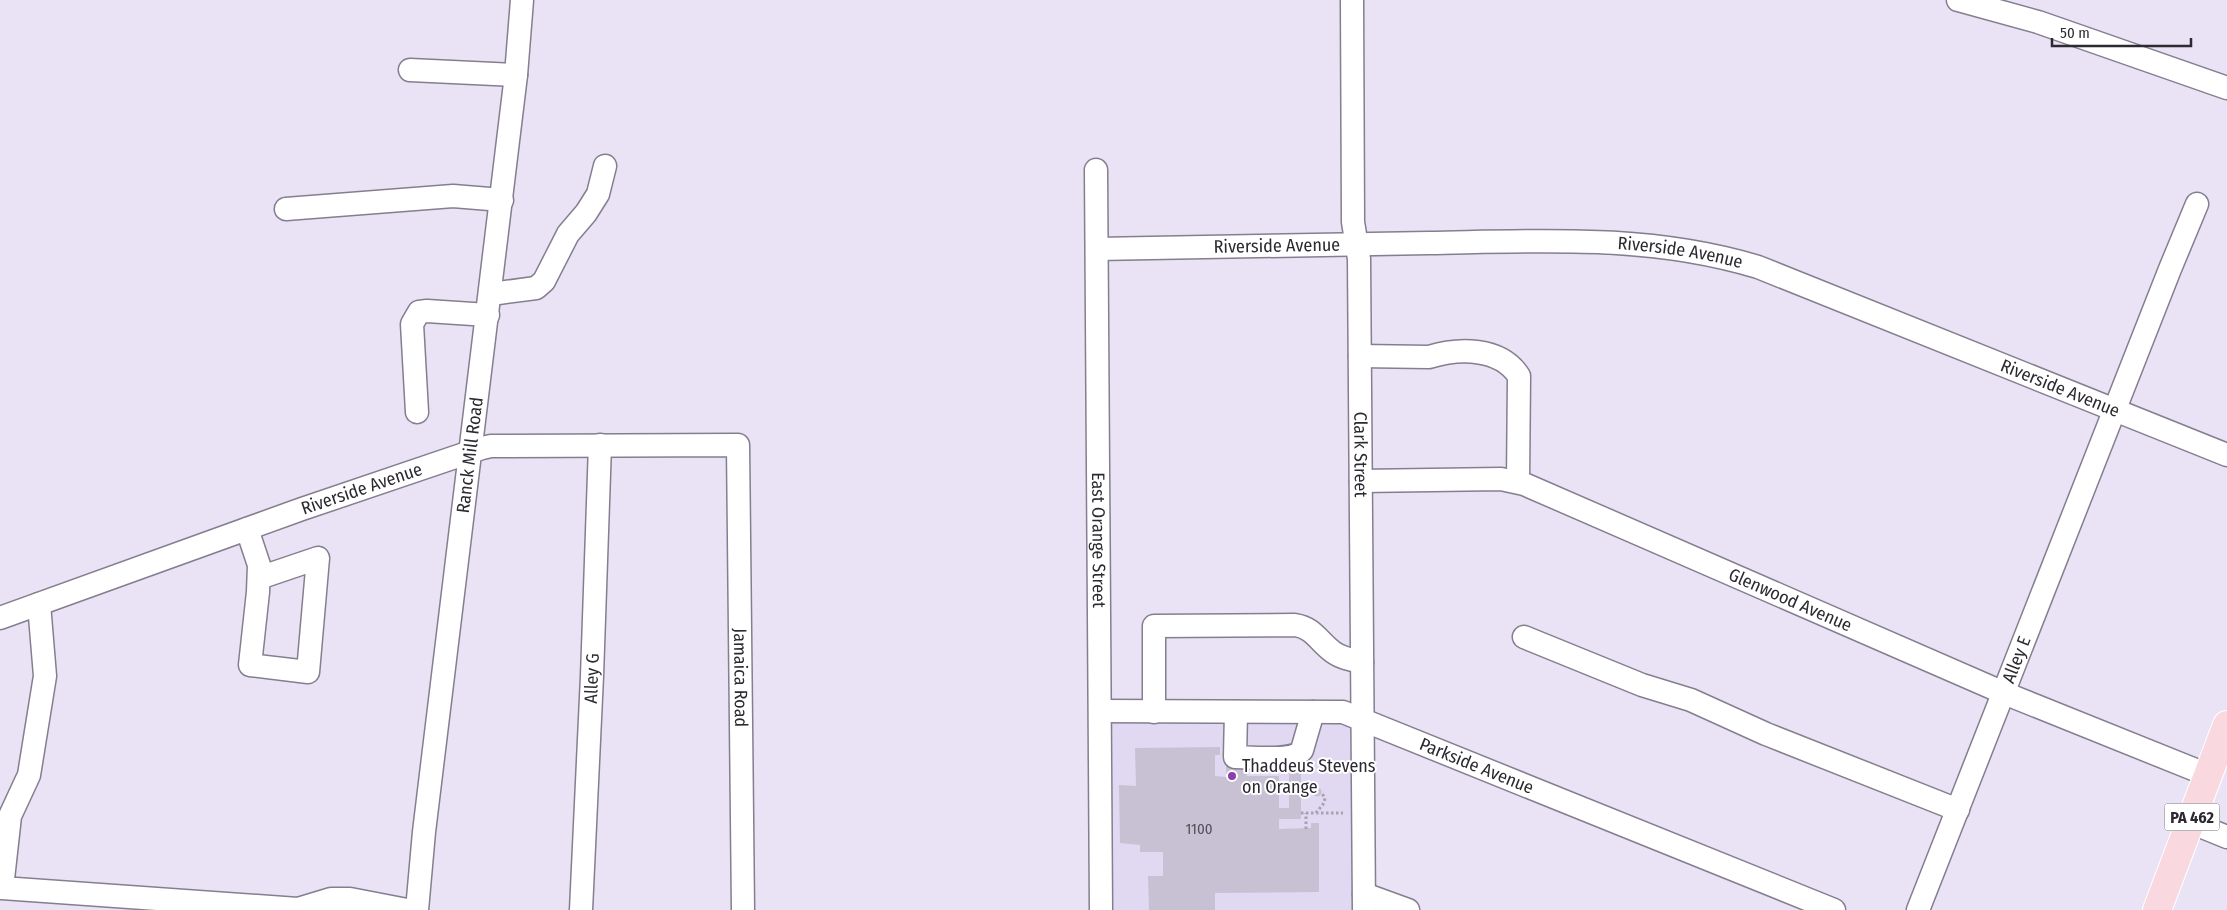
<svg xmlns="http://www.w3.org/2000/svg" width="2227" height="910" font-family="'Fira Sans Condensed',sans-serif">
<rect width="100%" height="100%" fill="#e9e3f5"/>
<path fill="#e1d8f2" d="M1101 711 1362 720 1364 910H1101Z"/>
<path fill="#c7c1d3" d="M1220 747V755H1215V776L1226 777V766H1247V776H1279V808H1289V765H1301V819H1279V829L1311 828V823H1319V892L1215 893V910H1149L1148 876H1163V852H1140V845L1120 843 1119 785 1136 786 1135 748Z
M1312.5 792a4.5 4.5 0 1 1 9 0a4.5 4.5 0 1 1-9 0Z"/>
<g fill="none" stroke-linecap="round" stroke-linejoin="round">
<g stroke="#847e8f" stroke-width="25">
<g id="minor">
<path id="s1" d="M1352 0 1353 222 1359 259 1364 910"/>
<path d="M1958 0 2038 22 2227 88"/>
<path d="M410 70 516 75"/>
<path id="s2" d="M1096 170 1101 910"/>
<path d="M286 209 453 196 502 200"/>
<path id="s3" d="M1097 249C1207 247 1318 245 1429 243 1541 241 1649 234 1758 267L2227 455"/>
<path d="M491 294 536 288 544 281 568 234 586 213 598 194 605 166"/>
<path d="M1360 356 1429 357C1459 348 1500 347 1519 376L1518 482"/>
<path d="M417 412 412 324 419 312 427 311 488 315"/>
<path id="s4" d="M1361 481 1501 479 1524 484 2004 693 2208 775"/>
<path d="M247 529 259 565 258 592 250 665 308 672 318 558 259 578"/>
<path d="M39 604 45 676 29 775 10 816 2 888 298 909 331 899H350L407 910"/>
<path id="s5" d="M0 618 302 509 482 448 491 446 738 445 743 910"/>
<path d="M1524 637 1642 685 1691 700 1766 734 1958 810"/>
<path id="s6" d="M1101 711 1343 712 1834 910"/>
<path d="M1154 712V626L1295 625C1314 628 1318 641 1333 652 1341 658 1352 660 1362 662"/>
<path d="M1236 712 1235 757C1250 757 1294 762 1302 750L1313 712"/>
<path d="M2190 822 2227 837"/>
<path d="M1364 894 1408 910"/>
<path id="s7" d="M417 910 424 832 516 75 522 0"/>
<path id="s8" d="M581 910 592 676 600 445"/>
<path id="s9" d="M1918 910 2170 269 2197 204"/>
</g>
</g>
<g stroke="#fff" stroke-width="30">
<path id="major" d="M2157 910 2227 725"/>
</g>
<path stroke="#a7a2b0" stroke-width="3" stroke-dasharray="2.5 2.5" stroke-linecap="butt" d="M1301 813H1343
M1316 813 1324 803 1325 798 1321 792
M1306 829V813"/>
<use href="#minor" stroke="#fff" stroke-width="22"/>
<use href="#major" stroke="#f9d9df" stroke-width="28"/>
</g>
<circle fill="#8d3dad" stroke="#fff" stroke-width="2" cx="1232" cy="776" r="5"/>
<g text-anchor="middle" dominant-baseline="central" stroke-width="4" stroke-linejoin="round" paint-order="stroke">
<g font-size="15" fill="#534f59">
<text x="1199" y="829">1100</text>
</g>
<rect fill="#fff" stroke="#6b696e" stroke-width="1" x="2164.5" y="803.5" width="55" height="27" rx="4"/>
<g font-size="16" font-weight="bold" fill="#2c2930">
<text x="2192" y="817">PA 462</text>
</g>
<g font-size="18" fill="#2c2930" stroke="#fff">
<text stroke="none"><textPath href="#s3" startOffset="180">Riverside Avenue</textPath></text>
<text stroke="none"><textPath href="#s3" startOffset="584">Riverside Avenue</textPath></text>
<text stroke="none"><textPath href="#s3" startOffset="989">Riverside Avenue</textPath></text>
<text stroke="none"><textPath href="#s7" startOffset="458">Ranck Mill Road</textPath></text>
<text stroke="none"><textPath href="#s1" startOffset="455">Clark Street</textPath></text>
<text stroke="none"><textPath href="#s5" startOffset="384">Riverside Avenue</textPath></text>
<text stroke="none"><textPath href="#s2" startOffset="370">East Orange Street</textPath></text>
<text stroke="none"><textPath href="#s4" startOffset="454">Glenwood Avenue</textPath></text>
<text stroke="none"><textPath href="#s9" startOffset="269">Alley E</textPath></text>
<text stroke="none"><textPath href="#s8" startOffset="232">Alley G</textPath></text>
<text stroke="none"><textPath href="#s5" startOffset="1000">Jamaica Road</textPath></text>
<text stroke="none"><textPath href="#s6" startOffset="386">Parkside Avenue</textPath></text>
</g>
<g font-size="18" fill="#2c2930" stroke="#fff" text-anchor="start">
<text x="1242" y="766">Thaddeus Stevens<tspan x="1242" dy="21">on Orange</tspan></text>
</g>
</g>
<path d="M2052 38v8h139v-8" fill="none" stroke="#2c2930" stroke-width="2.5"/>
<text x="2060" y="38" font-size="15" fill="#2c2930" stroke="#ffffff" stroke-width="4" paint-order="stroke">50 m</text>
</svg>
